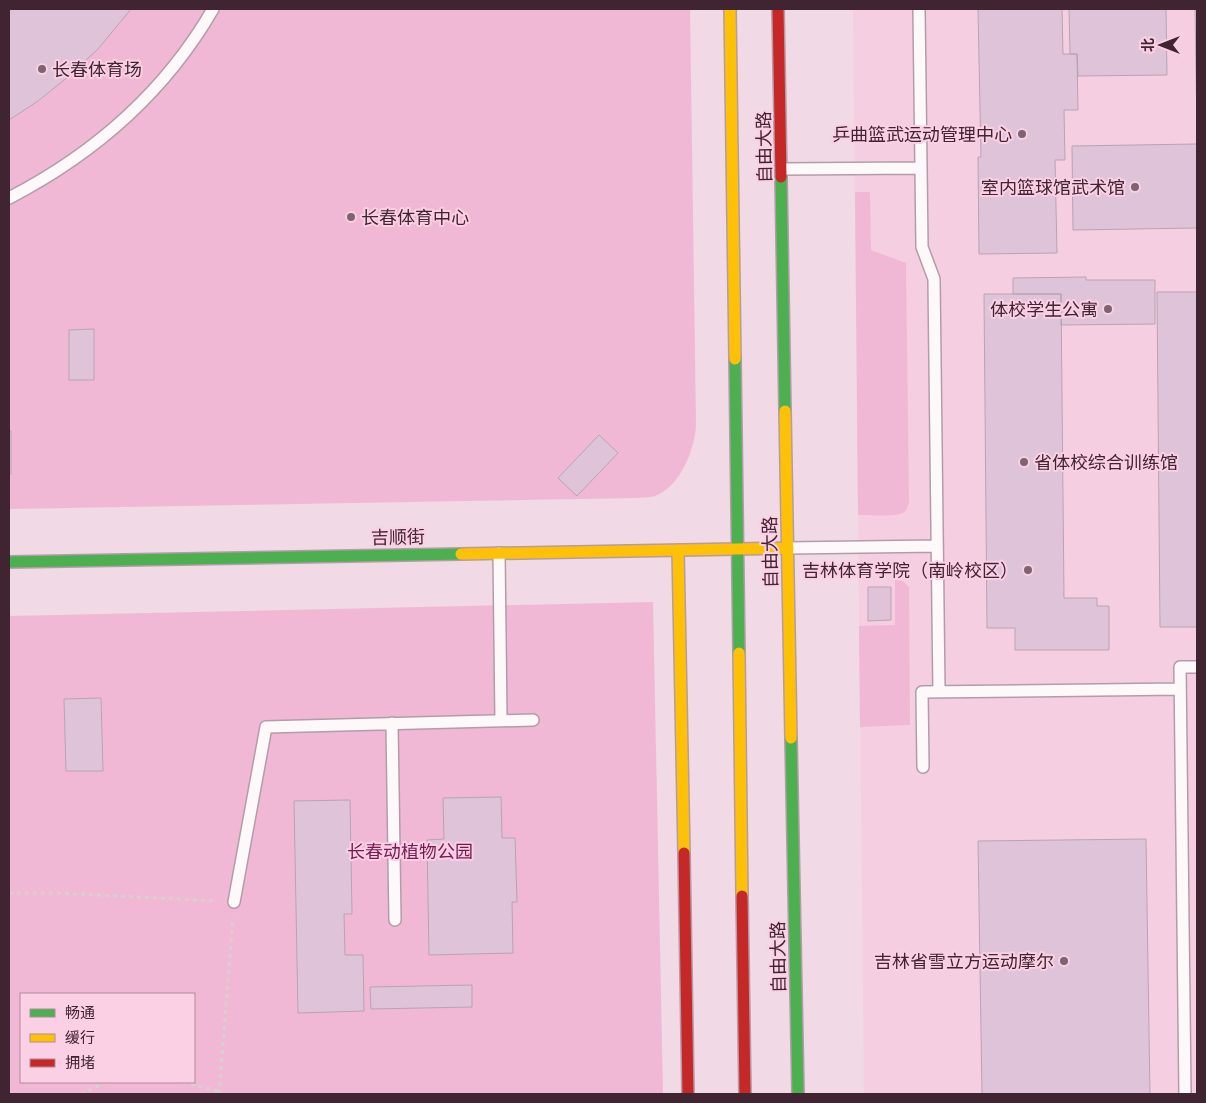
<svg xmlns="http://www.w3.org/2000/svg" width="1206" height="1103" font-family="'DejaVu Sans','Noto Sans SC',sans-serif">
<rect width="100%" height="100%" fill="#f1d9e5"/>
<path fill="#f5cfe1" d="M853 9H1197V1094H864Z"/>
<path fill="#f0b8d4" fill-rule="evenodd" d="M9 9H690L696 425C695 449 680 487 655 496 650 498 644 497 639 498L9 509Z
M855 192H870L871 250 906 263 909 503C907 507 907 511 903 513 894 517 869 515 858 515Z
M895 580 903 581 909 587 910 725 860 727 859 626 895 625Z
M653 602 663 1094H9V616ZM21 994H194V1082H21Z"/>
<path fill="#dfc4d9" stroke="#b8a3b2" d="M9 9H131L98 49 69 76 38 101 9 120Z
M978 9H1062L1063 54H1077L1078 110H1064L1065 160H1055L1057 253 979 254 978 157H981Z
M1069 9H1166L1167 75 1078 76 1077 54H1070Z
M1195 9H1197V127Z
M1197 144V228L1073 230 1072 146Z
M1086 277V280H1155V324L1061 325V294H1013V278Z
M1157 292H1197V627H1160Z
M984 294H1061L1064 598H1097V606H1109V650H1015V628H987Z
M94 329V380H69V330Z
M9 431H11V474H9Z
M599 435 618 453 577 496 558 478Z
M868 587H891V620L868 621Z
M101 698 103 771H66L64 699Z
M501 797 502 838H515L517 902H512L513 953 429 955 427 840 444 839 443 798Z
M350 800 352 914H344L345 955H363L364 1011 298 1013 294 801Z
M1146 839 1150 1094H982L978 841Z
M472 985V1007L371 1009 370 987Z"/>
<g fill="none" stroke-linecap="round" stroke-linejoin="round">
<g stroke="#b39ca8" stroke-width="14">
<path id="lane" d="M919 9 922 247 934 279 939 692
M782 169 921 168
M9 198C94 154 165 92 213 9
M788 548 937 546
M499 553 501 720
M392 723 395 920
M923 767 922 692 1180 689
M234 902 266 727 533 720
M1185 1094 1180 667H1197"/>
</g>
<g stroke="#b39ca8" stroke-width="14">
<path id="fast" d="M781 177 785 411
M735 359 739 653
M9 562 461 554
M791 738 798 1094"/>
</g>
<g stroke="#b39ca8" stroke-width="14">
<path id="slow" d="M730 9 735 359
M785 411 791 738
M678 550 684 853
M461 554 788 548
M739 653 742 896"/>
</g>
<g stroke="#b39ca8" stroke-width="14">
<path id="jam" d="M778 9 781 177
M684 853 688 1094
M742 896 745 1094"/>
</g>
<path stroke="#d7d0d3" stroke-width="3" stroke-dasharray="4 4" stroke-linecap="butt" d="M9 893H58L216 901
M183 1082 219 1091
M81 1094 106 1082
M219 1094 233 918"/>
<use href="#lane" stroke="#fdf9fb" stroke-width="11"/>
<use href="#fast" stroke="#4caf50" stroke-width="11"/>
<use href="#slow" stroke="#ffc107" stroke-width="11"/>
<use href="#jam" stroke="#c62828" stroke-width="11"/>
</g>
<g fill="#7e6371" stroke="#fbcfe4" stroke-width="2">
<circle cx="42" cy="69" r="5"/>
<circle cx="1022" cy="134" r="5"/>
<circle cx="1135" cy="187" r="5"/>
<circle cx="351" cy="217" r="5"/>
<circle cx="1108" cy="309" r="5"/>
<circle cx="1024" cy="462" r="5"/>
<circle cx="1028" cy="570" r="5"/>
<circle cx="1064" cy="961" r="5"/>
</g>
<g text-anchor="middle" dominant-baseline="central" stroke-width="4" stroke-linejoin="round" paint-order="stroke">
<g font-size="18" fill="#402432" stroke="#fbcfe4" text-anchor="end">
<text x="52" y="69" text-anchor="start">长春体育场</text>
<text x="1012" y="134">乒曲篮武运动管理中心</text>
<text x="1125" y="187">室内篮球馆武术馆</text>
<text x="361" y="217" text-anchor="start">长春体育中心</text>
<text x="1098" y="309">体校学生公寓</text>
<text x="1034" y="462" text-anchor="start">省体校综合训练馆</text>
<text x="1018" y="570">吉林体育学院（南岭校区）</text>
<text x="1054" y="961">吉林省雪立方运动摩尔</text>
</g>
<g font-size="18" fill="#402432" stroke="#fbcfe4">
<text transform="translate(764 147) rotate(-91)">自由大路</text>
<text transform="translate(398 537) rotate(-1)">吉顺街</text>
<text transform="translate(770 552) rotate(-91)">自由大路</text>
<text transform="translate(778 957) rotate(-91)">自由大路</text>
</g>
<g font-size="18" fill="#771852" stroke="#fbcfe4">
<text x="410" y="851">长春动植物公园</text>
</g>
</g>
<rect width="1206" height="1103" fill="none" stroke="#402432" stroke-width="20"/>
<rect x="20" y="993" width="175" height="90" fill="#fbcfe4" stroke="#b08b9d"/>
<rect x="30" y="1009" width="25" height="8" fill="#4caf50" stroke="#b08b9d"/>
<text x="65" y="1018" font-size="15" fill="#402432">畅通</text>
<rect x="30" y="1034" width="25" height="8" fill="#ffc107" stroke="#b08b9d"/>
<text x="65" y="1043" font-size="15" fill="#402432">缓行</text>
<rect x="30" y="1059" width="25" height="8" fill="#c62828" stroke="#b08b9d"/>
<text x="65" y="1068" font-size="15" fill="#402432">拥堵</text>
<g transform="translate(1161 45) rotate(270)" stroke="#fbcfe4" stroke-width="4" paint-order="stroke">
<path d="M0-4L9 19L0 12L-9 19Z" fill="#402432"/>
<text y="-8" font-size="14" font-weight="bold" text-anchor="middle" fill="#402432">北</text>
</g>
</svg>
